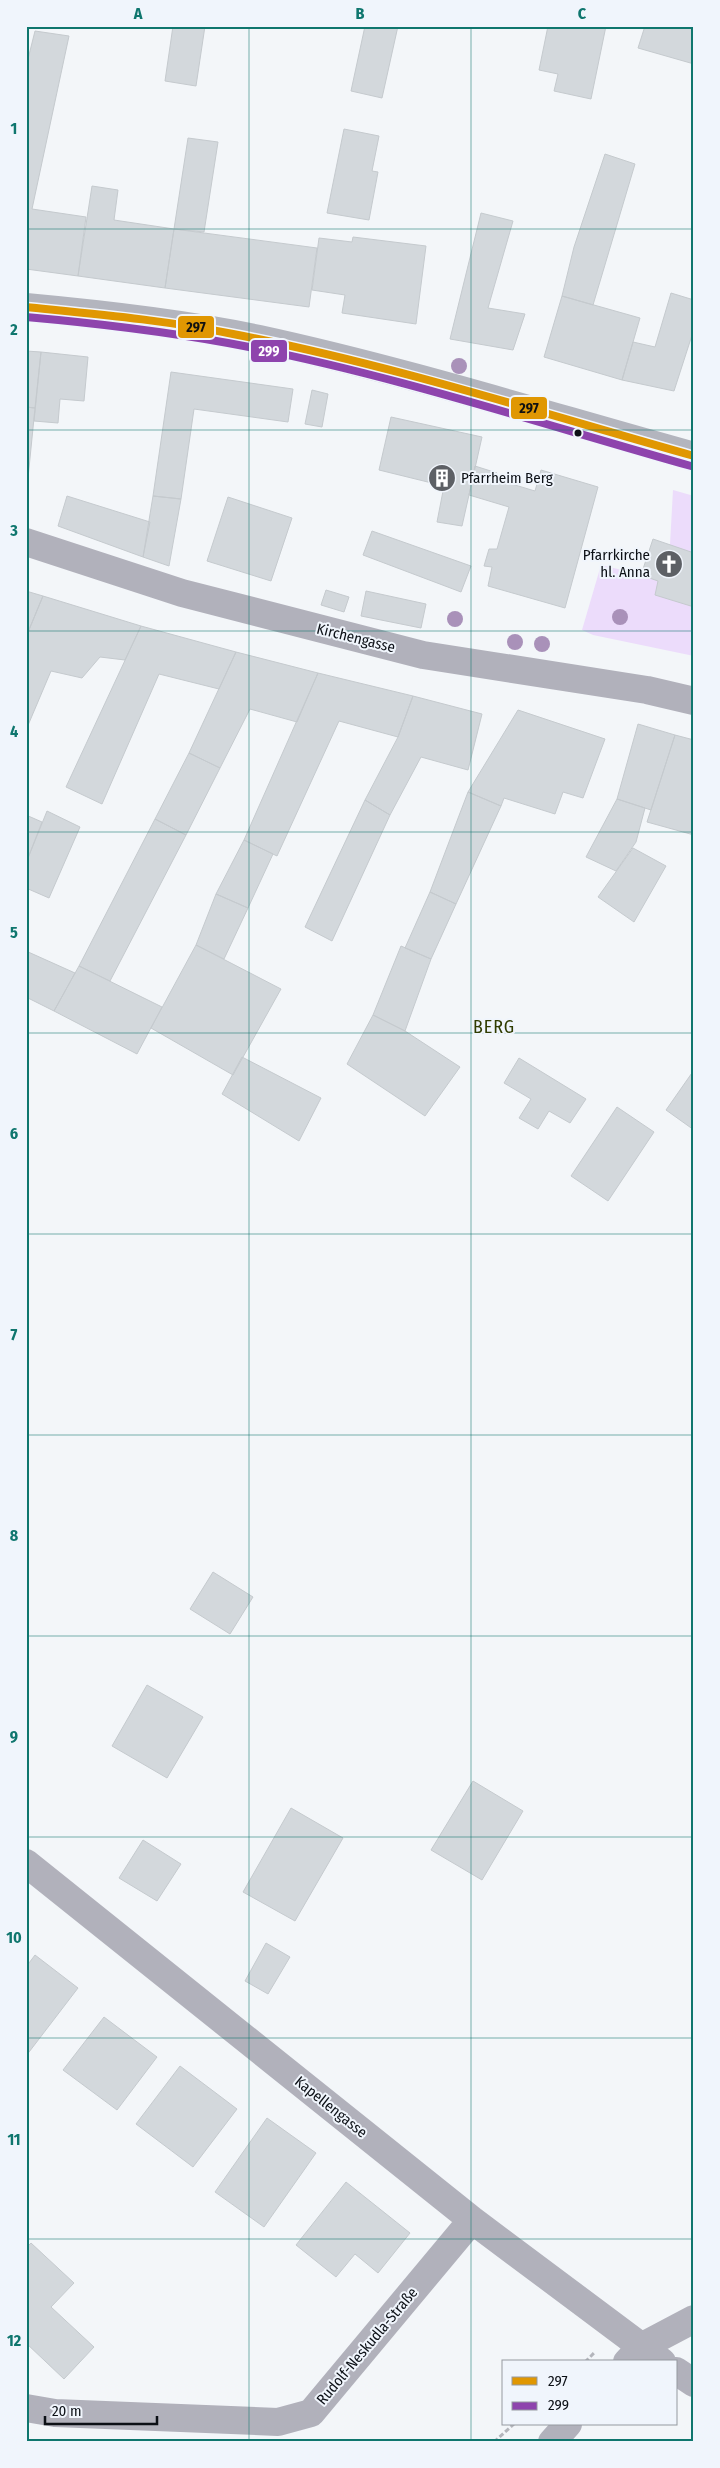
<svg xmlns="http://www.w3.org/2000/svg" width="720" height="2468" font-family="'Fira Sans Condensed',sans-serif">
<rect width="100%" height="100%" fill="#f3f6f9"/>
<path fill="#ecdcfb" d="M673 490 694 496V656L593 635 582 630 601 565 668 581Z"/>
<path fill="#d3d8dc" stroke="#c5cace" d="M173 26H205L196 86 165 81Z
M365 26H398L382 98 351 91Z
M548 26H606L591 99 554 91 558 74 539 70Z
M645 26H694V64L638 48Z
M35 31 69 36 32 209 86 217 78 276 26 269V67Z
M344 129 379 136 372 171 378 172 369 220 327 213Z
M188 138 218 142 204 232 174 229Z
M605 154 635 164 593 305 562 296 574 247Z
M92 186 118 190 114 220 174 229 165 288 78 276Z
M481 213 513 221 488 308 525 314 513 350 450 339Z
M174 229 317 248 309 307 165 288Z
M353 237 426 246 416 324 342 313 345 295 312 290 319 238 352 242Z
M671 293 694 300V329L674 391 622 380 633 342 655 347Z
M562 296 640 318 622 380 544 357Z
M26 351 41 352 35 408 26 407Z
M41 352 88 357 84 401 60 399 58 423 34 421Z
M171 372 293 389 288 422 194 409 181 499 153 496Z
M312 390 328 394 322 427 305 424Z
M26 407 35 408 28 478H26Z
M391 417 482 437 462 526 437 522 444 486 379 470Z
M475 466 497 473 495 479 535 491 541 470 598 487 565 608 488 586 492 567 484 566 489 549H497L509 507 469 495Z
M67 496 150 522 143 557 58 526Z
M153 496 181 499 169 566 143 557Z
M228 497 292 518 271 581 207 561Z
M372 531 471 566 461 592 363 555Z
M653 539 694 553V607L655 595 658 581 641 575Z
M326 590 349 597 344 612 321 605Z
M26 591 43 596 26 637Z
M366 591 426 604 421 628 361 616Z
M43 596 141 626 125 660 100 657 82 678 51 671 26 730V637Z
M141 626 236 652 219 689 159 674 102 804 66 787Z
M236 652 318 673 297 722 250 709 220 768 189 753Z
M318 673 413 696 398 737 339 721 277 856 244 840Z
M413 696 482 714 468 770 421 757 390 815 365 800 398 737Z
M518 710 605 739 583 798 563 792 555 814 504 798 501 806 468 792Z
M638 724 675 735 651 810 617 799Z
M675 735 694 740V835L647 822Z
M189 753 220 768 186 835 155 819Z
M468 792 501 806 456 904 430 892Z
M617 799 645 808 636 842 616 871 586 857Z
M365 800 390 815 332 941 305 927Z
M47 811 80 827 49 898 26 888V863Z
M26 815 42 822 26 863Z
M155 819 186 835 110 981 79 966Z
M244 840 273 854 248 908 216 894Z
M633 848 666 866 634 922 598 897Z
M430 892 456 904 431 959 405 948Z
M216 894 248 908 224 959 196 945Z
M196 945 281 989 233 1075 151 1028Z
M401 946 431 959 405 1031 373 1015Z
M26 951 75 973 54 1011 26 997Z
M79 966 162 1007 137 1054 54 1011Z
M373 1015 405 1031 460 1067 425 1116 347 1064Z
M242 1057 321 1098 299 1141 222 1094Z
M519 1058 586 1099 570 1123 549 1111 538 1129 519 1118 531 1099 504 1083Z
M694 1070V1130L666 1110Z
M617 1107 654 1132 608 1201 571 1176Z
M213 1572 253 1597 230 1634 190 1609Z
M147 1685 203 1717 167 1778 112 1746Z
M473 1781 523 1811 482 1880 431 1850Z
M291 1808 343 1838 295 1921 243 1892Z
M143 1840 181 1864 157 1901 119 1878Z
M266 1943 290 1957 268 1994 245 1981Z
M35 1955 78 1988 26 2056V1967Z
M104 2017 157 2057 117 2110 63 2070Z
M180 2066 237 2109 193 2167 136 2124Z
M267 2118 316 2153 264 2227 215 2192Z
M346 2182 410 2233 378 2273 355 2254 336 2277 296 2245Z
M31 2243 74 2283 51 2307 94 2347 64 2379 26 2343V2248Z"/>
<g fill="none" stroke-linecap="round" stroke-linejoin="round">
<path stroke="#b3b5bb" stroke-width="3" stroke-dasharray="5 2.5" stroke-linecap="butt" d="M585 2362 594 2353
M494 2442 514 2424"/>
<path stroke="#b1b1bb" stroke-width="28" d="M26 542 182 593 423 655 647 690 694 701
M26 1863 472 2220 662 2362
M627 2362 641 2347 694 2319
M676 2371 694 2383
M26 2408 55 2413 278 2422 311 2413 472 2220
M552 2442 568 2424"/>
<path stroke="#b3b5be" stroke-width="28" d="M26 307C102 314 184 323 259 339 406 371 549 416 694 456"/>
<g stroke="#f0f5fc" stroke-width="11">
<path id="bus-1" d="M26 307C95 314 165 320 233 334 389 364 541 413 694 456"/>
</g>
<g stroke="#f0f5fc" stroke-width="11">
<path id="bus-2" d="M26 317C94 323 161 331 228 343 385 372 538 423 691 466"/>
</g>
<use href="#bus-1" stroke="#e09702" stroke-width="8"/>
<use href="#bus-2" stroke="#8e44ad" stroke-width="8"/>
</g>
<g fill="#a991b9">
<circle cx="459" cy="366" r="8"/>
<circle cx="620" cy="617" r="8"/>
<circle cx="455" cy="619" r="8"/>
<circle cx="515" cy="642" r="8"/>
<circle cx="542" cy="644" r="8"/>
</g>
<path fill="none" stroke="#0f766e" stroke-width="1" stroke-opacity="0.55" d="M249 26V2442M471 26V2442M26 229H694M26 430H694M26 631H694M26 832H694M26 1033H694M26 1234H694M26 1435H694M26 1636H694M26 1837H694M26 2038H694M26 2239H694"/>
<defs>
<g id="building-disc" transform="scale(1.4375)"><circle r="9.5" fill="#5d6065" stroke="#f0f5fc"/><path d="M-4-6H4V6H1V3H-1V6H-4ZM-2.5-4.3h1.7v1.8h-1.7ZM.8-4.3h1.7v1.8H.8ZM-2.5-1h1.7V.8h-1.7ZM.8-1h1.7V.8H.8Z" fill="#fff"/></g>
<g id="church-disc" transform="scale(1.4375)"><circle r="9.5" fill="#5d6065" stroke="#f0f5fc"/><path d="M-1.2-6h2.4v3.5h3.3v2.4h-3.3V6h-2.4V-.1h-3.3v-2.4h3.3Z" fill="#fff"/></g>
</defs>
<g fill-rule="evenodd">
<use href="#building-disc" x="442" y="478"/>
<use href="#church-disc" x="669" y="564"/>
</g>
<circle fill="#0c1016" stroke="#f0f5fc" stroke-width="2" cx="578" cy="433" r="4.5"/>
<g text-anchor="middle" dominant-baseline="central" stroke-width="4" stroke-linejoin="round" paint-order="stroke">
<g font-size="15" fill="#0c1016" stroke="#f0f5fc" text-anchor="start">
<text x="461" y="478">Pfarrheim Berg</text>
<text x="650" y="555" text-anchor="end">Pfarrkirche<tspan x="650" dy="17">hl. Anna</tspan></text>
</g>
<g font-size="15" fill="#0c1016" stroke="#f0f5fc">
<text transform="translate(356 638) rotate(14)">Kirchengasse</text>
<text transform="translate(331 2107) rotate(39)">Kapellengasse</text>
<text transform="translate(367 2346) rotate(-50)">Rudolf-Neskudla-Straße</text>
</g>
<g font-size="18" letter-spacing="1" fill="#303c00" stroke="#f0f5fc">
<text x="494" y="1027">BERG</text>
</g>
</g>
<g stroke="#f0f5fc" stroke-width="2">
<rect x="177" y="315" width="38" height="24" rx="5" fill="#e09702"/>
<rect x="250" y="339" width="38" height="24" rx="5" fill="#8e44ad"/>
<rect x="510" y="396" width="38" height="24" rx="5" fill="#e09702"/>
</g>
<g font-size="14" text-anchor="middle" font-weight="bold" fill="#fff">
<text x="269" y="356">299</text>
</g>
<g font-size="14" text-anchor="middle" font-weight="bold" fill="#111">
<text x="196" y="332">297</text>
<text x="529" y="413">297</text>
</g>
<rect width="720" height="2468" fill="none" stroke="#f0f5fc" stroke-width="55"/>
<rect x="502" y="2360" width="175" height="65" fill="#f0f5fc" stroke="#9599a0"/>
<rect x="512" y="2377" width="25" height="8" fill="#e09702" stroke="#9599a0"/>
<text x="548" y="2386" font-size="15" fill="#0c1016">297</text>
<rect x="512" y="2402" width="25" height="8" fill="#8e44ad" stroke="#9599a0"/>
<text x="548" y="2410" font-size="15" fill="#0c1016">299</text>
<path d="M45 2416v8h112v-8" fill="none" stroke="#0c1016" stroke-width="2.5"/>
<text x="52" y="2416" font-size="15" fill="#0c1016" stroke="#f0f5fc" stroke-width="4" paint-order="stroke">20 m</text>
<rect x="28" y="28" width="664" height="2412" fill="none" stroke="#0f766e" stroke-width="2"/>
<g font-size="16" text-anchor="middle" font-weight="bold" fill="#0f766e">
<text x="138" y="19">A</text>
<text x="360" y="19">B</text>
<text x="582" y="19">C</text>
<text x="14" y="134">1</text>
<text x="14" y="335">2</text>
<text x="14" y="536">3</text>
<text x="14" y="737">4</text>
<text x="14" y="938">5</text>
<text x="14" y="1139">6</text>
<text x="14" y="1340">7</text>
<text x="14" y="1541">8</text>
<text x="14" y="1742">9</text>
<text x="14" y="1943">10</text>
<text x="14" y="2145">11</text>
<text x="14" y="2346">12</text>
</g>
</svg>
